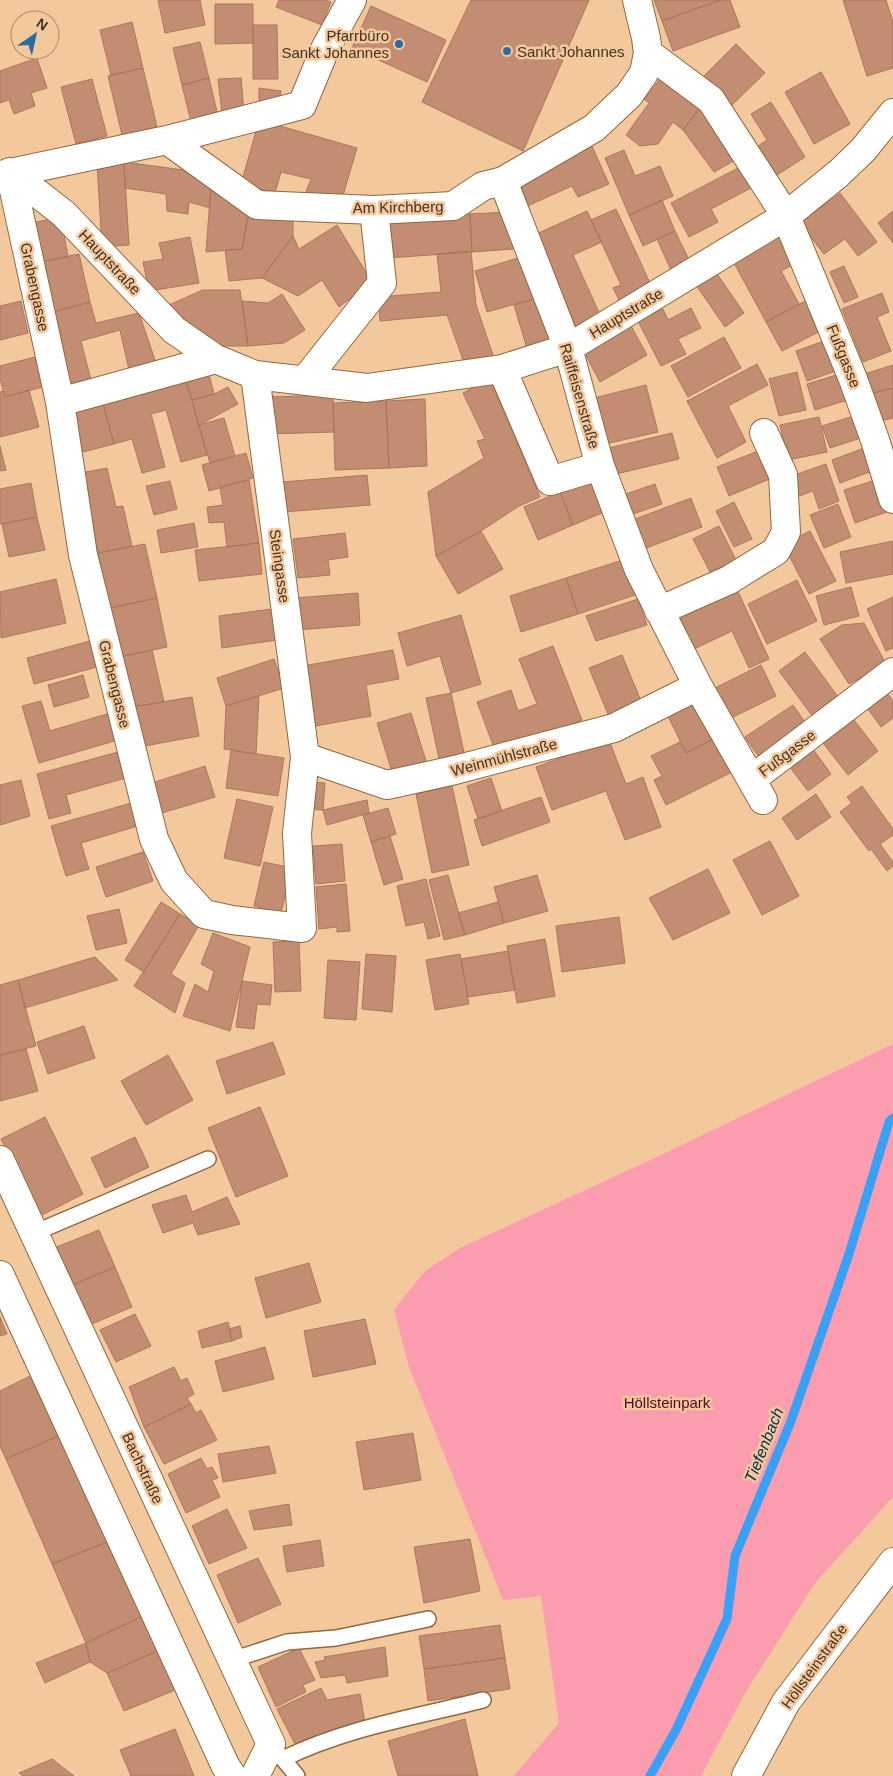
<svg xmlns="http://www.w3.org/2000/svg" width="893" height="1776" font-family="Arial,sans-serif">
<rect width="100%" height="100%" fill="#f3c89d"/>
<path fill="#fb9caf" d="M893 1044V1497L815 1583 744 1695 701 1776H514L559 1723 541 1596 503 1600 409 1367 394 1310 425 1271 460 1248 646 1162Z"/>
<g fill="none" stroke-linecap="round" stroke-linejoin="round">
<path stroke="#36a1f7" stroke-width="9" d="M650 1776 676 1730 727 1619 735 1556 791 1421 849 1254 889 1122 893 1118"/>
</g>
<path fill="#c38d73" stroke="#aa775d" d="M158 0H200L205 25 165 33Z
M279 0H326L331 2 322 25 276 7Z
M471 0H589L523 151 422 102Z
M654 0H720L662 21Z
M720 0H730L740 27 673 51 662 21Z
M843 0H886L893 22V68L867 76Z
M215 4H253V43L215 44Z
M371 6 446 40 427 82 352 48Z
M132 22 143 68 111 75 100 30Z
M253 25H277L278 79H253Z
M200 42 209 78 182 85 173 48Z
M736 44 765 73 732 105 703 77Z
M37 58 47 88 31 93 35 106 14 114 9 100 0 103V71Z
M143 68 157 127 122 135 108 76Z
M821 72 850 124 814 144 785 92Z
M664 74 703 104 683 130 673 122 658 144 640 146 626 135 649 103 644 99Z
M209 78 218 116 191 122 182 85Z
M241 78 244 112 222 113 218 79Z
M92 79 107 136 76 144 61 87Z
M259 88 281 91 279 105 259 109Z
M771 102 805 157 777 175 758 146 767 140 751 114Z
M703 104 737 159 714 172 683 130Z
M273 124 357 148 342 199 304 197 311 179 281 172 275 193 241 184 256 131Z
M591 144 609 184 578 197 572 186 525 207 512 179Z
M624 150 635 176 660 166 673 196 629 215 605 158Z
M124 162 129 245 102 247 97 164Z
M124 162 191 171 211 184 210 208 189 202 188 214 167 211 166 194 125 188Z
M742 166 753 187 711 209 718 222 689 237 671 203Z
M211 184 249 211 242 249 206 252Z
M840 193 877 242 858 256 845 239 824 254 800 223Z
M662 200 675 231 643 246 629 215Z
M616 209 655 294 623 308 613 288 621 285 591 220Z
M249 211 293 217V236L262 278 229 281 225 250 242 249Z
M587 211 602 242 573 255 601 317 577 328 534 235Z
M893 211V243L878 223Z
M511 212 513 249 472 252 470 214Z
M470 214 472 252 388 258 386 220Z
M61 217 68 257 39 262 32 223Z
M337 225 372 282 339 307 322 280 298 296 262 278 293 236 299 249Z
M675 231 693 268 674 277 657 239Z
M783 233 798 262 781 271 799 304 766 322 733 261Z
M190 237 199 283 149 291 143 262 163 259 159 243Z
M471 251 476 305 494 358 465 365 447 315 380 321 378 297 441 292 437 254Z
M79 254 90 302 49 313 39 262Z
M528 255 540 297 487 312 475 271Z
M844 266 858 297 844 303 830 272Z
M715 271 744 313 725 327 696 285Z
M203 290H240L248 346H217L162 308Z
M882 293 889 312 877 317 891 351 863 362 842 309Z
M282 294 305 330 284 343 248 346 242 301 268 303Z
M540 297 554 344 528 352 514 305Z
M811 298 828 327 782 351 766 322Z
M21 301 28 333 0 340V306Z
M90 302 96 323 139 313 156 363 129 370 120 330 81 341 92 384 68 390 49 313Z
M691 308 701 328 678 339 686 354 661 366 638 321 663 309 668 320Z
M631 326 647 355 600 382 584 352Z
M724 337 741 368 688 397 671 366Z
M832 338 842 369 807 381 796 351Z
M35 357 43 387 5 397 0 379V366Z
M757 364 768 385 728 406 746 442 717 458 687 401Z
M893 365V388L869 394 864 374Z
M208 371 214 394 192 400 185 377Z
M797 372 806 410 779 416 769 379Z
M843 373 851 399 815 410 807 384Z
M185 377 207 455 181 462 166 410 151 414 165 467 142 473 132 439 114 444 102 400Z
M490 379 540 497 519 506 481 531 436 556 428 492 484 458 477 441 485 439 463 393Z
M646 385 658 432 605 444 594 398Z
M228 387 238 404 199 425 192 400 214 394Z
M893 388V418L877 422 869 394Z
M29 390 39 427 0 437V392L3 391 5 397Z
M333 395 334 432 268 434 267 397Z
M425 399 427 466 389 468 386 401Z
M102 400 114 444 83 452 71 409Z
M386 401 389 468 335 470 333 403Z
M857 415 864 437 830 448 822 426Z
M819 417 827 452 788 460 780 425Z
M224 418 235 456 210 463 199 425Z
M672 433 679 459 616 474 609 448Z
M0 446 6 470 0 471Z
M867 447 875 470 840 483 832 460Z
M761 450 772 478 729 496 717 467Z
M246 453 253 478 209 491 202 465Z
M826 464 839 501 819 509 813 491 799 496 792 476Z
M107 468 116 507 123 506 132 546 98 553 81 473Z
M367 475 370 505 284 512 282 482Z
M594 479 607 511 573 525 560 492Z
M249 480 259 543 227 547 224 522 209 523 207 507 223 505 220 487Z
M876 480 887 512 855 523 844 490Z
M170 481 177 509 154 515 146 486Z
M31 483 37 517 0 524V489Z
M655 484 662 504 630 515 623 495Z
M560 492 573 525 538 540 524 507Z
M691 498 702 527 641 550 630 521Z
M734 502 752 539 734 547 716 511Z
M838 504 851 537 824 548 810 515Z
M37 517 45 550 9 557 2 524Z
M194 523 198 547 161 553 157 530Z
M719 526 736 560 710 572 693 539Z
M481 531 503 569 458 594 436 556Z
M810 531 836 581 809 594 783 544Z
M345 533 348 557 328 560 330 575 298 578 293 539Z
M893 541V574L846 583 840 552Z
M259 543 262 574 199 581 195 550Z
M145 544 157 598 110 608 98 553Z
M623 560 635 595 578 614 566 578Z
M566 578 578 614 521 632 510 596Z
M56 579 66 623 1 638 0 592Z
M797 580 817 621 767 644 748 604Z
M735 585 769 659 749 668 732 631 694 649 677 612Z
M851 587 859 616 824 625 816 596Z
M358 593 360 625 297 630 295 598Z
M893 597V648L886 651 867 609Z
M157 598 167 647 120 657 110 608Z
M638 599 647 625 596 641 586 616Z
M271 609 277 640 222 648 219 616Z
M461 615 481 684 451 693 440 656 407 666 398 633Z
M864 623 886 664 849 684 820 639 842 625Z
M90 641 97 667 34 684 27 658Z
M553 646 582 720 496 753 477 702 511 690 518 711 537 704 519 659Z
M152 650 164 702 132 707 120 657Z
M393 650 399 679 366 685 371 716 315 726 303 666Z
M805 652 839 698 813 717 779 671Z
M622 655 643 706 610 719 589 668Z
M274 659 284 688 226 706 217 678Z
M761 665 776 696 729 719 713 689Z
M83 675 89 697 54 707 48 685Z
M885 690 893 701V718L881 727 865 705Z
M451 693 465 757 440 763 426 698Z
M259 696 256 754 224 749 226 706Z
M192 697 199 736 139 747 132 707Z
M41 701 50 731 110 713 118 740 39 763 22 706Z
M694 701 712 739 686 753 667 714Z
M793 705 809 728 761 760 745 737Z
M411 713 426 761 392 772 377 723Z
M851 716 878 751 848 775 820 739Z
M719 736 736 770 666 805 654 780 662 776 651 756 680 742 686 753Z
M609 740 626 784 643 777 661 827 625 840 606 791 552 810 536 767Z
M813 749 831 774 808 791 789 766Z
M231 750 284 758 278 796 226 788Z
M122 751 129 777 66 795 71 813 49 819 37 774Z
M205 766 215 797 162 813 152 783Z
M491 778 502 811 478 819 467 786Z
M21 780 30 816 0 825V785Z
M306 781 325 783 323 810 304 809Z
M452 786 469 865 432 873 416 794Z
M862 786 893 829V835L880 844 893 862V866L887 871 871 849 869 851 840 812 852 803 847 797Z
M816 794 831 817 797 840 782 818Z
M541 797 550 822 482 846 474 820Z
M237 799 273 807 260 866 224 858Z
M367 800 369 813 327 825 323 810Z
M135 802 141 825 81 843 89 869 66 876 51 826Z
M388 808 396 834 371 842 363 815Z
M390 836 403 879 384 885 371 842Z
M770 841 799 896 762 915 733 860Z
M342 844 345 881 316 884 313 846Z
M143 852 153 881 106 897 96 867Z
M264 862 292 868 281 913 254 906Z
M708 869 730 913 673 940 649 898Z
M448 875 465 935 444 940 429 880Z
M537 875 548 911 504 923 494 887Z
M426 879 440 936 428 939 424 922 406 926 397 886Z
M346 884 350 931 337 932V927L319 929 316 887Z
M161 902 180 914 144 972 125 960Z
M498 902 504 923 465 935 458 913Z
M119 909 127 943 96 950 87 916Z
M180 914 199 925 171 974 185 983 175 1013 134 986Z
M619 917 625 963 562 972 556 926Z
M213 933 250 947 230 1031 183 1016 195 984 208 992 214 971 201 964Z
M545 939 555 996 517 1003 507 946Z
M299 941 301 991 275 992 273 942Z
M508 951 515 990 468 997 461 959Z
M366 954 396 956 392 1012 362 1009Z
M460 954 469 1004 435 1010 426 960Z
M95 957 118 980 25 1008 18 980Z
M328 960 360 962 356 1020 324 1018Z
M18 980 36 1046 0 1055V985Z
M242 981 272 985 270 1005 257 1004 254 1029 236 1027Z
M84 1026 95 1058 48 1074 37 1042Z
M273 1042 285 1074 227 1094 216 1061Z
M26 1049 38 1091 0 1101V1056Z
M168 1055 193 1100 146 1125 121 1081Z
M260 1107 288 1176 236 1197 208 1128Z
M45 1117 83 1194 40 1216 1 1139Z
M135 1137 149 1167 105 1188 91 1158Z
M186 1195 192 1212 227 1197 240 1224 198 1235 193 1223 163 1233 152 1205Z
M99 1230 115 1267 70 1286 54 1248Z
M309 1263 321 1302 266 1318 255 1278Z
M115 1267 132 1307 87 1326 70 1286Z
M135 1314 151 1346 116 1362 100 1330Z
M0 1317 7 1334 0 1336Z
M365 1319 376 1364 313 1377 304 1331Z
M228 1322 232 1341 202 1348 198 1331Z
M240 1326 242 1337 232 1341 229 1329Z
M265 1347 274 1379 223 1392 215 1361Z
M174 1367 181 1381 187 1378 194 1394 187 1398 191 1404 144 1427 129 1387Z
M34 1374 63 1434 6 1459 0 1446V1391Z
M191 1404 196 1413 201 1410 217 1440 164 1464 144 1427Z
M413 1433 421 1480 364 1490 356 1442Z
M63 1434 112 1540 52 1564 6 1459Z
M269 1446 276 1473 223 1482 218 1454Z
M201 1458 207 1469 212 1467 218 1478 212 1480 220 1497 186 1513 168 1474Z
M289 1504 292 1525 254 1530 249 1511Z
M227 1509 247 1548 209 1564 192 1526Z
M470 1539 480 1591 424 1603 414 1547Z
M112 1540 147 1614 86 1643 52 1564Z
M320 1540 324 1566 287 1572 283 1546Z
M258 1558 281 1604 238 1623 217 1575Z
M147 1614 162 1649 107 1673 90 1662 86 1643Z
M500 1625 505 1658 424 1669 419 1636Z
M86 1643 90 1662 45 1683 36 1663Z
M385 1647 388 1676 347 1683 345 1675 321 1678 315 1662 325 1660 324 1657Z
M299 1648 315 1680 303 1685 306 1692 276 1707 258 1667Z
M162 1649 178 1689 124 1711 107 1673Z
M505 1658 510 1689 428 1701 424 1669Z
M321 1688 327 1700 360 1694 365 1723 297 1748 277 1709Z
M465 1719 478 1776H398L388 1741Z
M175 1729 194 1776H131L120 1750Z
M52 1759 74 1776H23L19 1773Z"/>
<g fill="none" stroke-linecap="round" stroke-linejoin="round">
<g stroke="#8f6940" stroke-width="18">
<path id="service" d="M34 1233 208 1159
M232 1660 287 1642 336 1638 428 1619
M278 1753 297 1776
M283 1759C345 1728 416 1717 483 1700"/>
</g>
<g stroke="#8f6940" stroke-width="30">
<path id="minor" d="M648 53 711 100 786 216 853 379 875 440 893 499
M167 140 257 205 374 210 453 206 483 186 503 181 594 128 629 95 644 73 648 53 646 38 637 0
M10 172 60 402 83 555 154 839 174 881 204 914 232 920 302 928 297 833 305 757 255 375
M10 172 64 214 174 330 216 359 255 375 367 388 502 369 568 348 786 216 838 174 863 150 893 113
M0 175 167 140 302 105 325 49 352 0
M503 181 568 348 600 466 639 570 698 686 763 800
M502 369 550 481 600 466
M305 380 382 283 374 210
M60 402 216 359
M659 611 729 580 776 551 786 532 783 475 764 433
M305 757 387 785 455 770 614 728 698 686
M752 779 893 672
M0 1160 271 1744 255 1776
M0 1275 225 1765 232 1776"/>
</g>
<g stroke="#8f6940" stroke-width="30">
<path id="tertiary" d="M746 1776 786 1702 893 1562"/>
</g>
<use href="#service" stroke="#fff" stroke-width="15"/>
<use href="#minor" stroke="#fff" stroke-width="28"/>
<use href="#tertiary" stroke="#fff" stroke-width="28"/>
</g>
<g fill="#2a6ba1" stroke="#f3c89d" stroke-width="2">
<circle cx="399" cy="44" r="5"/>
<circle cx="507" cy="51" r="5"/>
</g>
<g text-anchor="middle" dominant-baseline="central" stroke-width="5" stroke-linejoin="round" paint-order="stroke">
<g font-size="15" fill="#433221" stroke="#f3c89d" text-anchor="end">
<text x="389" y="35">Pfarrbüro<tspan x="389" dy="17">Sankt Johannes</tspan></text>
<text x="517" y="51" text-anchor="start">Sankt Johannes</text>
</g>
<g font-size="15" fill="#433221" stroke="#f3c89d">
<text transform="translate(398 207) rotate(-1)">Am Kirchberg</text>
<text transform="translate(110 262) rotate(47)">Hauptstraße</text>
<text transform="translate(35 287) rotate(78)">Grabengasse</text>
<text transform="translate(626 313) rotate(-31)">Hauptstraße</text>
<text transform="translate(844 356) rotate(68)">Fußgasse</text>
<text transform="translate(580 396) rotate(74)">Raiffeisenstraße</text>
<text transform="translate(280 566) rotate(82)">Steingasse</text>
<text transform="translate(115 684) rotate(76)">Grabengasse</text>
<text transform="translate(787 753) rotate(-37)">Fußgasse</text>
<text transform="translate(504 757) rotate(-15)">Weinmühlstraße</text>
<text transform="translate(143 1468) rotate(65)">Bachstraße</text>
<text transform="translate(814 1666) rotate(-54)">Höllsteinstraße</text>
</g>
<g font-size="15" fill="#570523" stroke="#f3c89d">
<text x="667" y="1402">Höllsteinpark</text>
</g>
<g font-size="16" font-style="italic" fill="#022e4f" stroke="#f3c89d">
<text transform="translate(764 1445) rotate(-68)">Tiefenbach</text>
</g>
</g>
<g transform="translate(35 35) rotate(34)"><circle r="24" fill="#f3c89d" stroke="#ad8c6b"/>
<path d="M0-4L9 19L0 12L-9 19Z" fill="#2a6ba1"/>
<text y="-8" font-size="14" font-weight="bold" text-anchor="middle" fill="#433221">N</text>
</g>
</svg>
